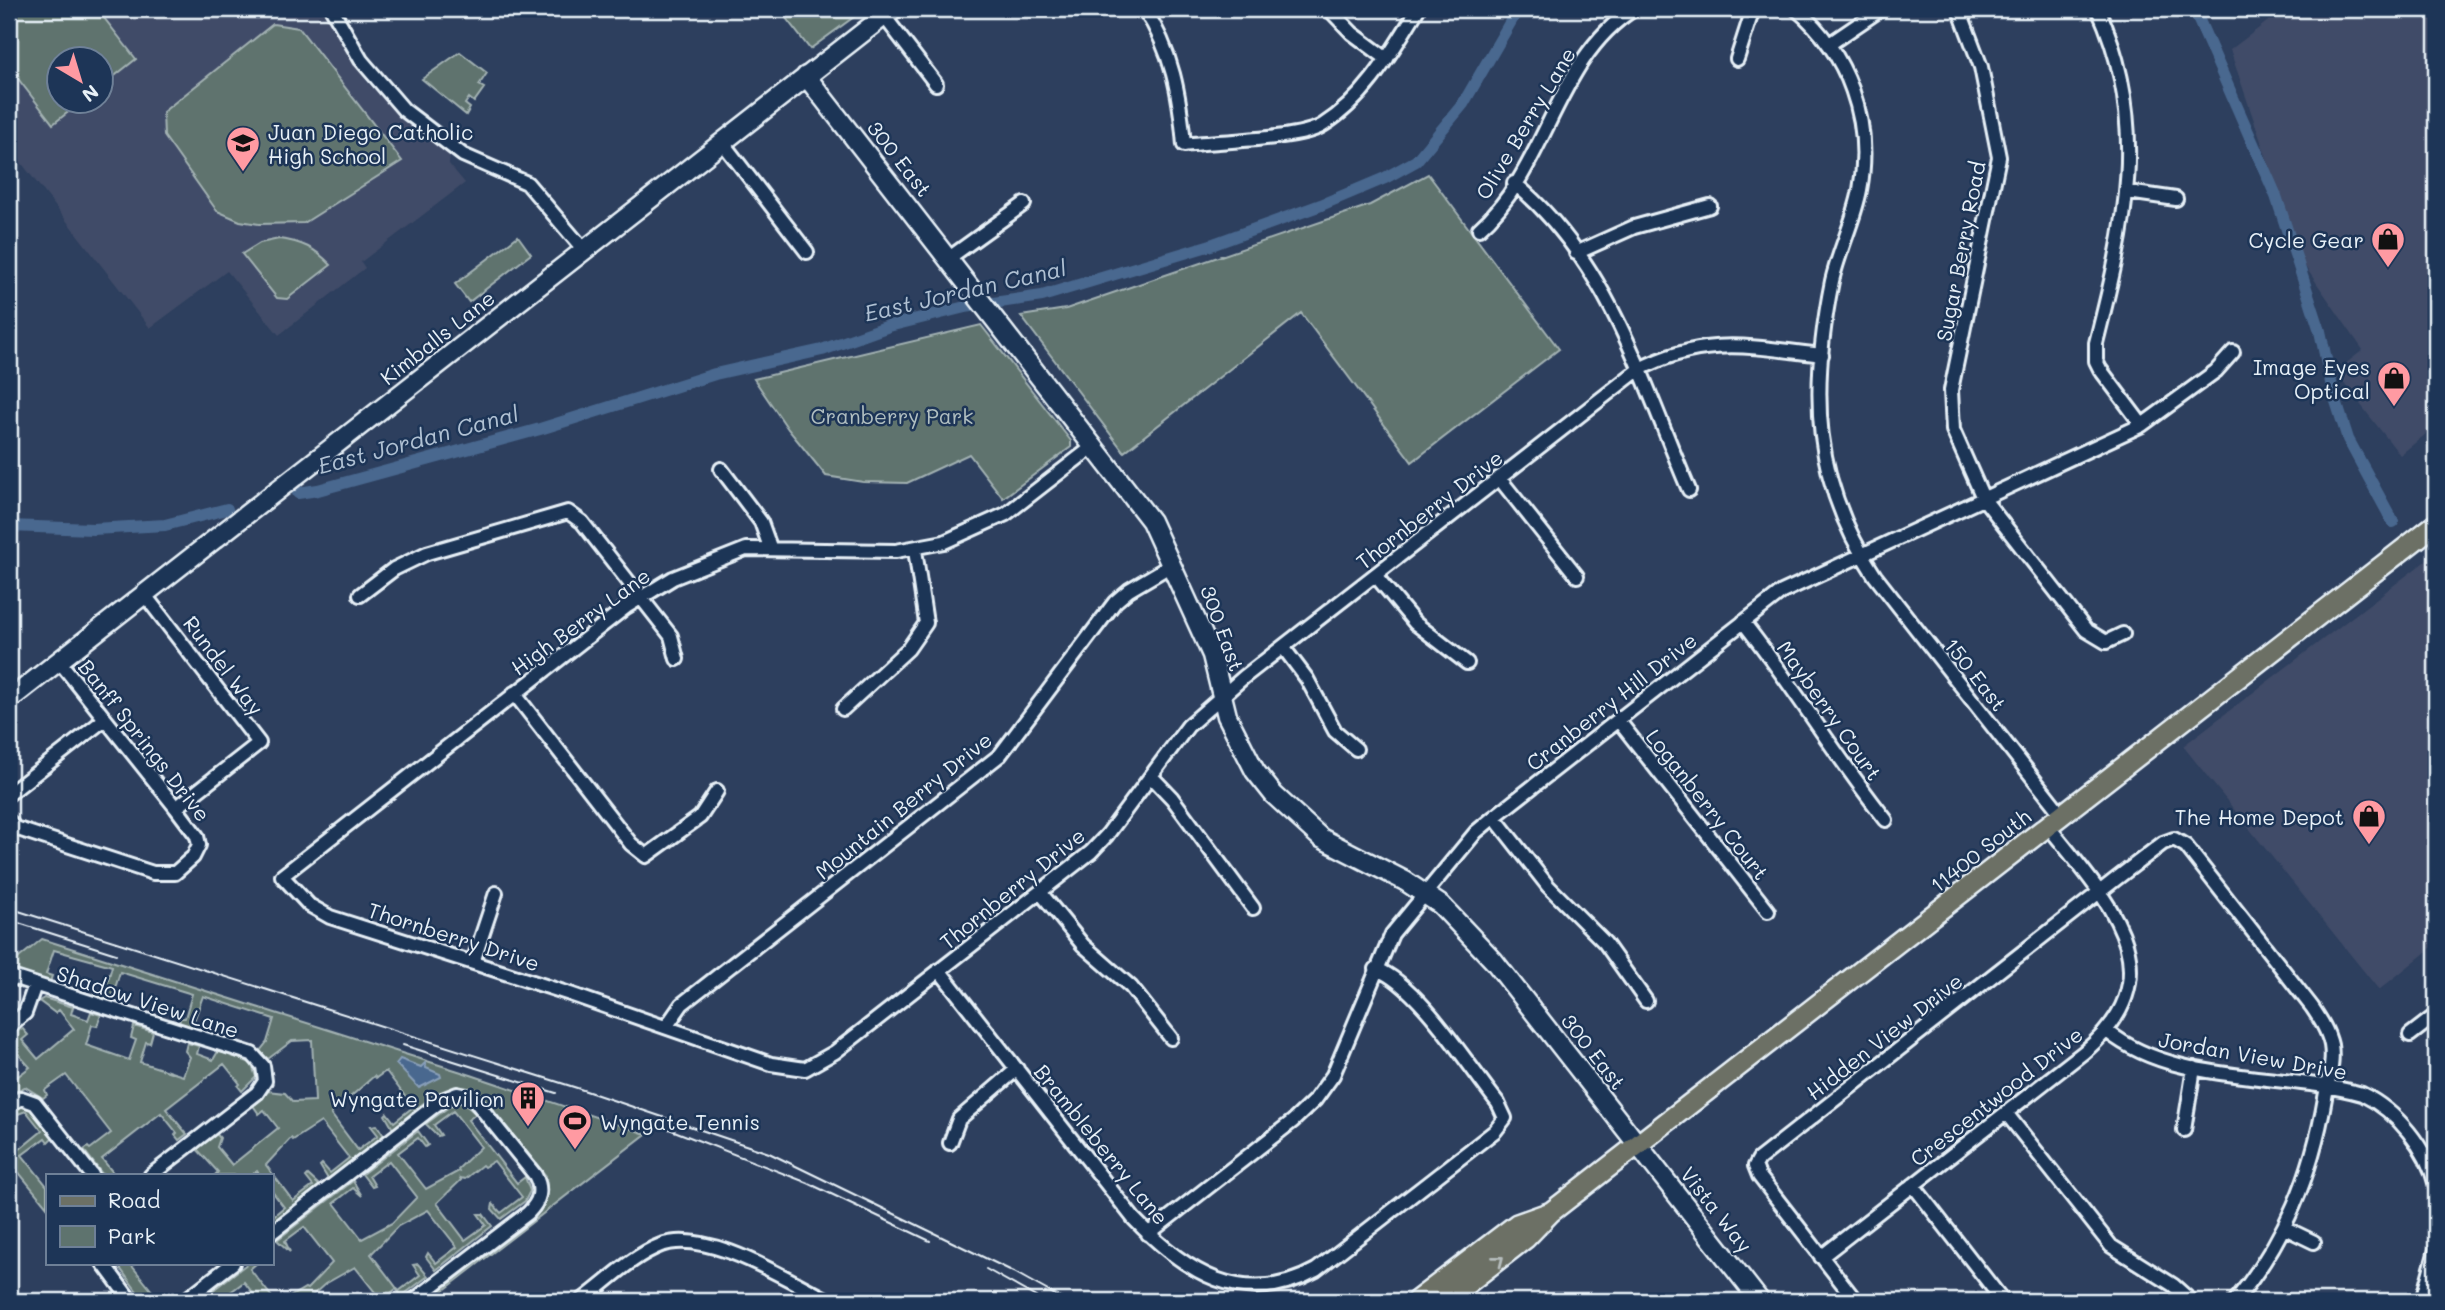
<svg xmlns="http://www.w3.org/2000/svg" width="2445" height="1310" font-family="Mali,sans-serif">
<rect width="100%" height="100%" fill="#2d3f5e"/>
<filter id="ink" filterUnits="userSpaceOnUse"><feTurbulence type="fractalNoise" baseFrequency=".0143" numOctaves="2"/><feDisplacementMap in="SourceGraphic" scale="14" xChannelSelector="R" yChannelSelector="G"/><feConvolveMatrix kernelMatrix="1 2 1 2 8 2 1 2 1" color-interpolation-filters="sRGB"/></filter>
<g filter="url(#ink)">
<path fill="#404b67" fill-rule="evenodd" d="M9 9H323L367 82 404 121 450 156 449 164 465 183 361 262 365 268 279 335 227 271 150 328 9 147ZM60 60H102V102H60Z
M2284 9H2425L2436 25V426L2400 455 2335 372 2363 350 2302 262 2230 50Z
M2436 553V944L2379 990 2183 746Z"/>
<path fill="#5e736e" stroke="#a3b2b3" stroke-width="2" d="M9 9H97L136 59 102 86V60H60V102H81L53 124 9 67Z
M779 9H859L862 11 810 49Z
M273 24 299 28 402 161 304 223 259 224 240 221 217 211 164 136 163 112Z
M460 52 487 73 479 85 484 88 474 102 469 98 465 104 470 108 466 115 422 79Z
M1428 174 1559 349 1412 462 1301 313 1124 452 1021 316 1066 309 1370 205Z
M518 236 531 254 469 302 455 284Z
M279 239C302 242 315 248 331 265L287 299 277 298 242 254 260 243Z
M981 325 1071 441V447L1003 498 969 454 907 483 863 482 826 476 788 429 754 379Z
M42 939 471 1075 646 1134 430 1301H423L537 1212 547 1193 546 1176 478 1091C444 1078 418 1108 393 1129L385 1115 387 1113 394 1122 413 1107 386 1071 376 1078 374 1076 331 1114 358 1150 378 1135 371 1126 377 1125 384 1136 328 1179 320 1166 322 1164 330 1173 349 1158 321 1122 293 1140 291 1138 266 1165 293 1201 313 1186 306 1177 308 1175 320 1186 271 1223V1218L284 1207 271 1190V1175H260L257 1171 251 1175H215L218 1172 196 1148 215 1132 220 1138 217 1147 232 1165 278 1128 264 1110 259 1114 252 1104 267 1091 285 1093 293 1102 315 1101 312 1040 292 1041 268 1059 260 1051 267 1042 274 1019 203 996 194 1021 198 1023 196 1029 179 1024 180 1018H185L192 994 120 972 113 995 116 996 114 1003 93 996 95 991H105L112 966 54 950 46 974 52 976 50 982 9 969V966Z
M44 998 73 1007 71 1014 88 1020 91 1012 101 1015 97 1026 92 1025 86 1045 129 1060 136 1040 131 1038 134 1026 153 1032 150 1043 146 1042 140 1062 183 1076 190 1057 185 1051 187 1043 199 1046 197 1054 213 1060 217 1053 221 1052 251 1063 256 1077 242 1091 238 1086 240 1084 224 1064 166 1109 187 1134 179 1140 175 1135 177 1133 161 1113 102 1159 115 1175H103L84 1150 88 1147 90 1149 111 1133 66 1075 45 1090 47 1095 43 1098 25 1087 9 1094V1083L30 1067 9 1044V1038L22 1028 28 1035 22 1040 38 1059 74 1029 59 1010 55 1013 39 1001Z
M462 1102 476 1114 468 1120 517 1183 525 1177 530 1191 525 1201 501 1219 492 1209 493 1204 501 1213 522 1197 494 1161 484 1167 482 1165 465 1179 460 1178 461 1180 437 1203 465 1240 486 1225 478 1214H483L492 1226 436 1270 426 1257 428 1253 436 1263 457 1247 428 1210 398 1226 371 1254 399 1291 420 1275 413 1265 418 1264 428 1276 402 1296 396 1289 385 1298 388 1301H382L355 1267 325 1284 306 1301H283L305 1288 307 1289 332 1263 304 1227 285 1241 290 1252 277 1240 353 1181 362 1196 353 1188 334 1203 362 1239 392 1223 417 1197 389 1161 369 1176 375 1186 372 1187 362 1174 418 1131 428 1145 425 1147 418 1138 398 1153 426 1189 459 1171 458 1169 481 1147 453 1111 434 1125 441 1135 438 1136 426 1124 450 1106Z
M25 1104 31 1107 54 1136 48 1142 45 1138 22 1155 47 1186V1207L12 1164 9 1166V1158L42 1131 26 1111 18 1114 14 1108Z
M122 1263H136L132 1266 160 1301H144L120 1268Z
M248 1263H257L250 1269 275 1301H259L244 1282 224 1297 227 1301H221L212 1291Z"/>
<path fill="#49688f" stroke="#899fb9" stroke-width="2" d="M400 1059 421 1067 425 1063 426 1068 440 1074 441 1077 419 1088 396 1064Z"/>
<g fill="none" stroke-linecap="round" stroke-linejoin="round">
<path stroke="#49688f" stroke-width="12" d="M2194 9 2276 196 2320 331 2333 392 2348 439 2393 522
M298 493 318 490 540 429 715 374 822 350 889 326 965 307 1042 296 1211 245 1321 205 1385 178 1416 161 1463 104 1518 9
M9 526 93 529 165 525 227 509"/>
<g stroke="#e8f1f8" stroke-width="18">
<path id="street" d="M332 9 361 60 404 110 463 155 527 183 584 250
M1144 9C1172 50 1180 96 1184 145 1215 141 1300 140 1323 125 1366 98 1392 51 1418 9
M1329 9 1352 33 1387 59
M1796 9C1848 53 1873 121 1860 190 1854 221 1839 250 1832 281 1810 390 1812 481 1875 576L2062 815
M1959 9 1981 67 1999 157 1951 390 1953 430 1983 498 2086 630 2106 642 2123 634
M2098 9C2150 123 2125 228 2096 343V361L2100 369 2142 425
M884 16 936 84
M1831 43 1881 9
M1737 59 1753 9
M722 142 807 252
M1514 183C1608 259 1643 383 1689 490
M2128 192 2176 199
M1479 229C1547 170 1555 58 1634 9
M1576 253 1634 227 1710 206
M949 258 1024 204
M1095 445 1006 514 944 542 896 551 746 549 673 578 626 607 282 876 309 905 330 917 570 994 771 1064 805 1069 835 1052 1091 852 1107 835 1188 726 1244 677 1638 370C1705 335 1751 347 1822 355
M721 469 761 522 770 547
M1499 478 1577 576
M1375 575 1415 623 1467 663
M144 594 259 743 176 808
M360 595 394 569 427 553 568 512 582 522 671 636 677 659
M1743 622C1794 686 1835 756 1886 820
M1283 647 1307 679 1335 731 1356 749
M514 693 631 844 646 856 700 817 717 791
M843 709 908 649 926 623 915 550
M1618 720 1768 911
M1151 776 1172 798 1253 908
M9 794 105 719
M1494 817 1548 886 1605 943 1646 1001
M9 821 15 828 153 873H175L193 857 199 845 197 836 176 808 59 661
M1040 892 1083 945 1131 987 1171 1038
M473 962 496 893
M939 970 1134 1219C1185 1272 1243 1310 1316 1270L1495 1131 1505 1118 1498 1103C1469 1067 1417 983 1376 969
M9 976 252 1054 263 1066 265 1081 257 1093 151 1175
M9 1026 25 1013 35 985
M666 1027 682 1004 1000 755 1115 602 1129 590 1173 564
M2107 1031C2173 1085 2282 1072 2362 1094 2397 1111 2427 1148 2436 1186
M2410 1035 2436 1015
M9 1105 21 1098 35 1103 92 1175
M2006 1113 2111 1246 2173 1285 2191 1301
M2184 1130 2194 1068
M950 1143 959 1119 1017 1069
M1913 1185 2003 1301
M2285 1228 2314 1242
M271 1233 442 1100 457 1094 472 1097 535 1175C543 1190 540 1201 528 1213L413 1301
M1148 1234 1293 1121 1315 1100 1333 1075 1392 934 1476 832 1494 817 1782 592 2142 425 2216 371 2233 352
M1821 1257 2084 1052C2180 972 2105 898 2048 826
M103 1263 131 1301
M184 1301 233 1263
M581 1301C606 1283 632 1256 661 1245 708 1228 787 1280 830 1301
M1856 1301 1759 1176 1755 1166 1759 1159 2116 879 2163 843 2174 839 2186 846 2312 1007C2320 1019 2328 1031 2331 1045 2334 1063 2328 1081 2325 1098 2312 1174 2285 1241 2235 1301
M2422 1301 2436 1250"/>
</g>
<g stroke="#e8f1f8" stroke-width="23">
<path id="secondary" d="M806 76 1151 521 1212 655 1227 716 1255 771 1274 795 1321 838 1405 881 1441 905 1494 961 1760 1301
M9 700 893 9"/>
</g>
<g stroke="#e8f1f8" stroke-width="24">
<path id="primary" d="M1416 1301 1517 1224 1551 1212
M1445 1301 1526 1238 1551 1212 2436 524"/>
</g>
<use href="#street" stroke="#1d3557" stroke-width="12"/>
<use href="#secondary" stroke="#1d3557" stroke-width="18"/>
<use href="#primary" stroke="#6c7065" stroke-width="19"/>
<path stroke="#e8f1f8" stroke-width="2" d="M9 908 577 1088 769 1153 1014 1272 1066 1301
M9 920 116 954
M403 1045 556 1093
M669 1129 808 1183 930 1241
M986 1269 1043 1301"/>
</g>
<defs><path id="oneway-chevron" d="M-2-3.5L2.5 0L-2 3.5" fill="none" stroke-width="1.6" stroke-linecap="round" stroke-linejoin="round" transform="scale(1.75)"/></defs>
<use stroke="#b6bdbd" href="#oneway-chevron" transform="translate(1499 1260) rotate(-38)"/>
</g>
<defs>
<g id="school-pin" transform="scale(1.75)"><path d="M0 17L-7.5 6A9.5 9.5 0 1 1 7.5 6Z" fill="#ff9aa2" stroke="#1d3557"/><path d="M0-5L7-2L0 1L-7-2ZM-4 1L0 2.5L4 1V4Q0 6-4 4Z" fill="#111"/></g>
<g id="shop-pin" transform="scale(1.75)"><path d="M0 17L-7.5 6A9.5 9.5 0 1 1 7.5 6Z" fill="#ff9aa2" stroke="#1d3557"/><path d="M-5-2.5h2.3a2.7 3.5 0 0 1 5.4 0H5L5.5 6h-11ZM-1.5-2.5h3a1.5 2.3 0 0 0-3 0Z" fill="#111"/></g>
<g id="building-pin" transform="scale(1.75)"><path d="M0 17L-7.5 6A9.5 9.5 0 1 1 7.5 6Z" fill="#ff9aa2" stroke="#1d3557"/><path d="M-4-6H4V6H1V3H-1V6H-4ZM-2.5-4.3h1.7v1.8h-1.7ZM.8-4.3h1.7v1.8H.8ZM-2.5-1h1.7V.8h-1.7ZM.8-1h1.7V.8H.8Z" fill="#111"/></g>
<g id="stadium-pin" transform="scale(1.75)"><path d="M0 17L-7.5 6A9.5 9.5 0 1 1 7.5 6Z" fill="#ff9aa2" stroke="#1d3557"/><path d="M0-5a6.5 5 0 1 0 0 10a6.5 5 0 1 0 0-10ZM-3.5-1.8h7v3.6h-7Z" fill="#111"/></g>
</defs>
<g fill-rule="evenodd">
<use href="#school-pin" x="243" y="143"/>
<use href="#shop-pin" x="2388" y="239"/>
<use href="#shop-pin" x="2394" y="378"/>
<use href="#shop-pin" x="2369" y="816"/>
<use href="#building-pin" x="528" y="1098"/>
<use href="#stadium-pin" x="575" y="1121"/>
</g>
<g text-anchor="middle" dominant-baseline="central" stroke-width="5" stroke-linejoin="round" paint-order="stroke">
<g font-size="21" fill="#e8f1f8" stroke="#1d3557">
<text transform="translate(1525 123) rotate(-59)">Olive Berry Lane</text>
<text transform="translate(900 158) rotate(52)">300 East</text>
<text transform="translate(1960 251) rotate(-79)">Sugar Berry Road</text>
<text transform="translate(437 337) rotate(-38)">Kimballs Lane</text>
<text transform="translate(1429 509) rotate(-38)">Thornberry Drive</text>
<text transform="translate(580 621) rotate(-36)">High Berry Lane</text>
<text transform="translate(1223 628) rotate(70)">300 East</text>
<text transform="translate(224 665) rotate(53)">Rundel Way</text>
<text transform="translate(1976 674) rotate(52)">150 East</text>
<text transform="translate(1611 701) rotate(-38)">Cranberry Hill Drive</text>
<text transform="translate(1830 710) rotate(55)">Mayberry Court</text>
<text transform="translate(145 740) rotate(52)">Banff Springs Drive</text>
<text transform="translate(1708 804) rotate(52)">Loganberry Court</text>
<text transform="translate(903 805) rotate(-39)">Mountain Berry Drive</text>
<text transform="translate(1980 850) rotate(-38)">11400 South</text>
<text transform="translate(1012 888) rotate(-39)">Thornberry Drive</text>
<text transform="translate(454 936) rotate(18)">Thornberry Drive</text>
<text transform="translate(148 1001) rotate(18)">Shadow View Lane</text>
<text transform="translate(1884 1036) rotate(-38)">Hidden View Drive</text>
<text transform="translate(1594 1051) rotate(52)">300 East</text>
<text transform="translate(2253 1055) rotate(10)">Jordan View Drive</text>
<text transform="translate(1996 1096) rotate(-38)">Crescentwood Drive</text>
<text transform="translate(1102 1144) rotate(51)">Brambleberry Lane</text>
<text transform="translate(1717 1209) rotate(52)">Vista Way</text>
</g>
<g font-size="21" fill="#e8f1f8" stroke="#1d3557" text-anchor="end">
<text x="268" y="131" text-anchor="start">Juan Diego Catholic<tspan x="268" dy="24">High School</tspan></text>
<text x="2364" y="239">Cycle Gear</text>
<text x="2370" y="366">Image Eyes<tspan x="2370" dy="24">Optical</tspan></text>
<text x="2344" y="816">The Home Depot</text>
<text x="504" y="1098">Wyngate Pavilion</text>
<text x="600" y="1121" text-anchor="start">Wyngate Tennis</text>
</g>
<g font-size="21" fill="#b1bfc1" stroke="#1d3557">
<text x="892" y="415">Cranberry Park</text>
</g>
<g font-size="23" font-style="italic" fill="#b0c1d3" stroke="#1d3557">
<text transform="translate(965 290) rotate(-13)">East Jordan Canal</text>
<text transform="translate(418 439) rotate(-15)">East Jordan Canal</text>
</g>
</g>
<rect width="2445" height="1310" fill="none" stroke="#1d3557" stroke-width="35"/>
<rect x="18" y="18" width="2410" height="1275" fill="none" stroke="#e8f1f8" stroke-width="2.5" filter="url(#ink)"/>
<rect x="46" y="1174" width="228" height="91" fill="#1d3557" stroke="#6e8097" stroke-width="2"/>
<rect x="60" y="1196" width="35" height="10" fill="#6c7065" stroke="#6e8097" stroke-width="2"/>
<text x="108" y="1208" font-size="21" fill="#e8f1f8">Road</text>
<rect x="60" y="1226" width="35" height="21" fill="#5e736e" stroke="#6e8097" stroke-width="2"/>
<text x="108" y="1244" font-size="21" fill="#e8f1f8">Park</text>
<g transform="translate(80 80) rotate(142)"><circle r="33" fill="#1d3557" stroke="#6e8097" stroke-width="2"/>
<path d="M0-5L12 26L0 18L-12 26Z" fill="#ff9aa2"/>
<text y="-10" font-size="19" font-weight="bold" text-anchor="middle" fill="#e8f1f8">N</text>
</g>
</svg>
